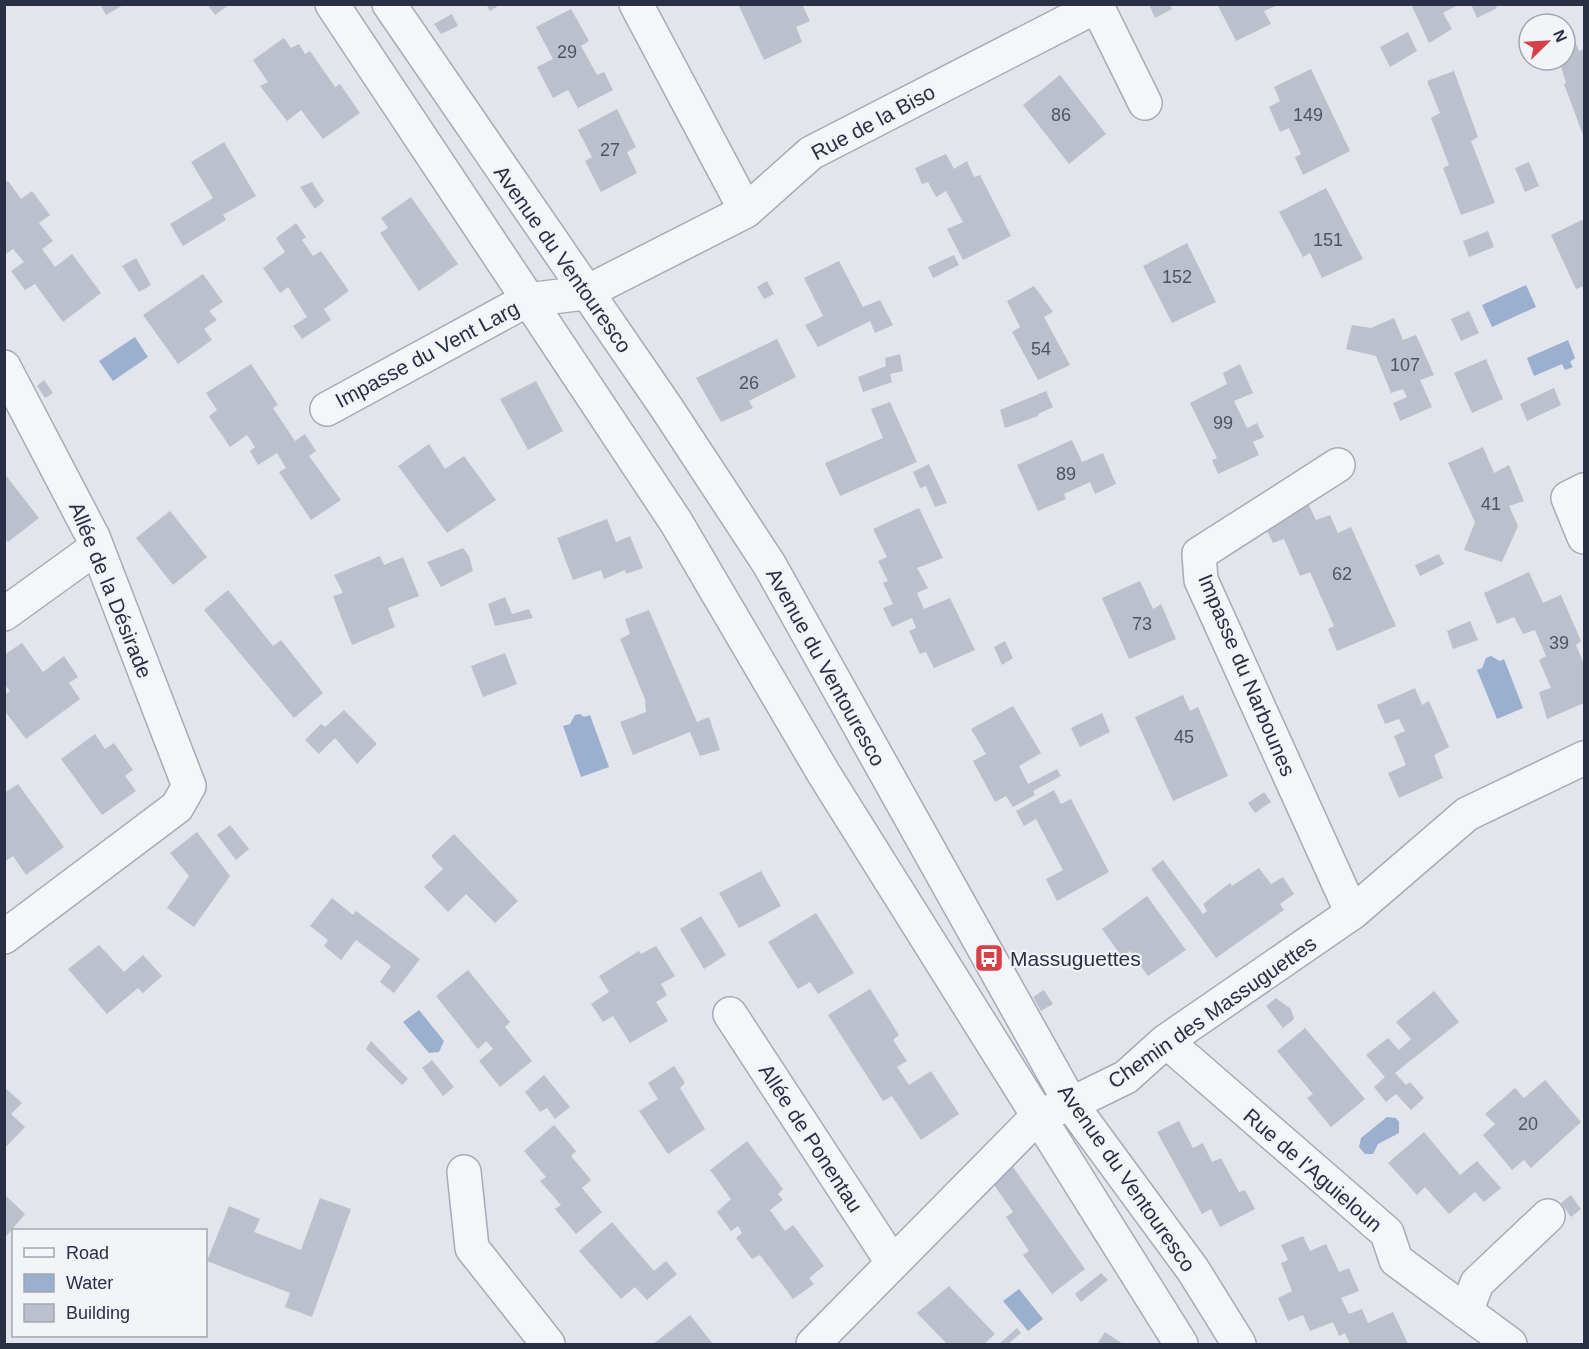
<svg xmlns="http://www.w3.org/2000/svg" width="1589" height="1349" font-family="Helvetica,sans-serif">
<rect width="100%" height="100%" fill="#e2e5eb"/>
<path fill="#9bafce" d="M1526 285 1536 307 1492 327 1482 305Z
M135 337 148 357 113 381 99 361Z
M1568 340 1575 358 1570 362 1573 367 1565 370 1562 364 1534 376 1527 358Z
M1491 656 1500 661 1504 659 1523 708 1497 719 1477 670 1482 668 1486 658Z
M580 714 584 717 590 715 609 767 581 777 563 726 570 724 575 715Z
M419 1010 444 1041 439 1052 429 1053 403 1022Z
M1387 1117 1396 1118 1399 1122V1133L1378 1144 1373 1154H1365L1359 1147 1361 1138Z
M1019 1289 1043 1319 1028 1331 1003 1301Z"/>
<path fill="#bcc0cc" d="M100 4H125L106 15Z
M207 4H230L215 15Z
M486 4H501L490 11Z
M743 4H802L810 21 796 27 802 42 764 60 739 6Z
M1149 4H1170L1172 9 1155 18Z
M1217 4H1280L1264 11 1271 24 1236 41Z
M1411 4H1460L1443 13 1452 29 1429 43Z
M1471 4H1495L1497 8 1477 18Z
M571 9 589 41 581 46 597 75 604 72 613 90 578 108 568 90 553 98 537 67 553 59 536 27Z
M452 14 458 26 441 34 434 24Z
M1570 29 1579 51 1584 49V138L1564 84 1566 83 1559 60H1565V31Z
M1408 32 1417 51 1390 67 1380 47Z
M284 38 291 48 299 44 305 54 310 51 335 87 340 84 360 113 323 139 301 110 287 121 260 86 268 82 253 60Z
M1311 69 1350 151 1303 175 1295 157 1301 154 1289 128 1280 132 1269 107 1280 101 1274 87Z
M1454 71 1478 137 1471 141 1495 203 1461 215 1443 168 1449 165 1431 118 1440 113 1427 81Z
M1060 75 1106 134 1069 164 1023 105Z
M617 109 636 147 627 152 637 173 601 192 585 161 592 157 578 130Z
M224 142 256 196 223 215 226 220 183 246 170 224 213 198 191 162Z
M946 154 954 169 967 161 974 177 980 175 1011 236 963 260 947 229 963 222 946 191 936 197 928 182 922 184 915 168Z
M1529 162 1539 186 1525 192 1515 168Z
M8 181 21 199 32 191 50 215 39 223 53 241 42 249 55 267 72 254 101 293 63 322 35 284 25 290 11 271 24 262 13 249 4 255V183Z
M312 182 324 201 315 209 300 187Z
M1326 188 1363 259 1322 278 1310 253 1303 257 1279 212Z
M411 197 458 264 419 291 380 233 388 228 381 218Z
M1584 219V286L1576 289 1551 235Z
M296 223 306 237 302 240 313 256 321 251 349 291 324 309 331 320 302 339 293 326 307 317 288 287 280 293 263 268 285 252 276 238Z
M1488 231 1494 247 1469 257 1463 241Z
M1187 243 1216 302 1172 323 1143 266Z
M954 255 959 265 933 278 928 267Z
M136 258 151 285 139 292 122 266Z
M839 261 863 307 880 300 893 325 875 333 870 321 818 347 805 325 823 316 804 278Z
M203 274 223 302 209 311 217 320 204 329 212 340 178 364 143 315Z
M767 281 774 294 764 299 757 287Z
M1034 286 1053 312 1044 317 1070 365 1038 380 1012 332 1020 327 1007 301Z
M1469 311 1479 333 1461 341 1451 319Z
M1394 318 1403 340 1416 335 1434 375 1420 380 1432 407 1400 421 1393 403 1407 397 1403 389 1391 393 1376 356 1346 349 1352 325 1371 328Z
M777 339 796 377 749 401 753 408 721 422 696 378Z
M900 354 903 371 890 374 892 382 863 392 858 377 886 366 885 358Z
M1486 359 1503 399 1472 413 1454 373Z
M251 364 278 405 273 408 295 441 305 434 316 451 309 456 341 500 311 520 279 472 286 468 277 453 258 465 250 451 255 447 247 435 230 447 209 416 217 410 206 393Z
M1240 364 1253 393 1234 401 1247 428 1257 423 1264 437 1253 442 1259 455 1218 474 1212 460 1217 458 1190 403 1227 384 1223 373Z
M44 380 53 393 45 398 37 386Z
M536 381 563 431 528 450 500 399Z
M1554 388 1561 405 1527 421 1520 404Z
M1046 391 1053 407 1038 414V416L1005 428 1000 410Z
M890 402 917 462 840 496 825 463 883 438 871 409Z
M1072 440 1082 462 1103 453 1116 484 1095 494 1090 482 1064 494 1066 499 1038 511 1017 465Z
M429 444 445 469 464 456 496 500 447 533 398 466Z
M1483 447 1494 473 1509 465 1524 501 1509 506 1518 526 1502 562 1464 550 1475 522 1448 463Z
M929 464 947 503 935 507 926 486 920 488 913 472Z
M4 473 39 518 8 542 4 537Z
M1306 499 1316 520 1330 515 1338 533 1351 527 1396 626 1337 651 1328 629 1334 626 1310 572 1300 576 1284 539 1273 543 1261 519Z
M919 508 943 558 917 568 928 588 917 593 924 609 950 598 975 650 934 668 926 652 920 654 909 631 916 628 912 618 892 627 883 608 893 604 883 583 888 581 878 561 887 557 873 529Z
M170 511 207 557 173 585 136 538Z
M607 519 616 542 630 536 643 568 626 574 625 570 604 579 601 570 573 580 557 538Z
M463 548 469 556 473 571 441 587 427 562Z
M1439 554 1444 564 1420 576 1415 565Z
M380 556 384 565 403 557 419 596 388 608 395 627 352 645 333 596 343 593 334 575Z
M1529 572 1543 603 1561 595 1581 641 1576 645 1584 664V703L1547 719 1539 692 1551 688 1539 660 1546 656 1535 630 1523 634 1514 617 1497 624 1484 593Z
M1140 581 1153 609 1161 604 1176 639 1129 659 1102 598Z
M228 590 273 646 281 640 323 693 294 718 204 610Z
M505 597 512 614 529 609 533 618 495 626 488 604Z
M649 610 697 722 709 717 720 750 700 756 690 732 633 755 620 722 646 712 645 699 620 639 630 634 625 619Z
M1470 621 1478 640 1453 649 1447 631Z
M1005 641 1013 658 1002 665 994 647Z
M22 643 43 672 64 656 78 677 69 683 80 699 26 739 4 710V695L10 691 4 684V655Z
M505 653 517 684 483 697 471 666Z
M1415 688 1422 705 1429 701 1449 747 1434 755 1443 778 1399 798 1388 773 1406 765 1394 736 1405 731 1399 719 1385 724 1377 705Z
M1183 695 1190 711 1198 707 1228 776 1173 801 1135 717Z
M1013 706 1041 753 1019 766 1028 784 1057 769 1061 776 1033 791 1035 795 1013 807 1006 796 995 802 973 761 986 754 971 729Z
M344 710 377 744 357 764 335 738 319 754 305 740 321 724 325 727Z
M1102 713 1110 732 1080 747 1071 728Z
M95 734 105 749 114 743 133 770 125 776 136 791 102 815 61 759Z
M18 784 64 847 26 875 13 856 4 862V793Z
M1054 790 1061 804 1071 799 1109 872 1057 901 1046 879 1063 870 1036 819 1024 826 1016 811Z
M1264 792 1271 802 1255 813 1248 803Z
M230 825 249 849 236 860 217 835Z
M197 832 230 876 194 927 167 908 189 876 170 853Z
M454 834 518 901 495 923 466 894 448 912 424 887 443 869 431 856Z
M1163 860 1203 914 1207 911 1203 904 1230 883 1232 886 1259 868 1271 884 1283 877 1294 894 1280 904 1284 910 1216 958 1151 869Z
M761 871 781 906 739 928 719 893Z
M1147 896 1186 950 1148 976 1130 951 1122 957 1102 929Z
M332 898 353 915 356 911 420 959 394 993 380 982 391 966 356 940 341 960 324 946 328 940 310 926Z
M816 913 854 973 818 994 810 982 798 989 768 942Z
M701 916 726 955 704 969 680 929Z
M99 945 124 972 143 955 162 976 143 993 138 988 107 1014 68 969Z
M656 946 675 976 661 984 667 995 656 1002 668 1021 630 1043 613 1016 603 1022 591 1004 609 992 599 976 639 951 641 954Z
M468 970 510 1022 505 1027 532 1061 500 1087 479 1061 493 1049 486 1041 478 1049 436 996Z
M870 989 899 1035 893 1040 907 1061 897 1067 909 1085 931 1071 959 1114 921 1140 892 1096 883 1101 828 1015Z
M1044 990 1053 1004 1041 1011 1033 997Z
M1434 991 1459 1022 1395 1073 1406 1085 1410 1082 1424 1098 1411 1110 1396 1094 1386 1102 1374 1087 1385 1077 1366 1055 1388 1038 1399 1050 1411 1039 1396 1022Z
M1276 998 1291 1009 1294 1019 1283 1028 1266 1006Z
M1305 1028 1365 1099 1331 1127 1307 1098 1313 1094 1277 1051Z
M371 1041 408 1079 402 1085 366 1049Z
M432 1060 454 1087 443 1096 422 1068Z
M674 1066 685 1083 680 1088 705 1129 668 1154 639 1111 658 1099 648 1083Z
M544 1075 570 1107 555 1119 547 1108 540 1112 525 1092Z
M1545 1080 1581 1122 1531 1168 1524 1160 1512 1170 1483 1135 1495 1124 1485 1114 1515 1088 1524 1098Z
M4 1087 22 1103 11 1114 25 1127 4 1149Z
M1179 1121 1193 1148 1203 1143 1212 1162 1221 1158 1239 1192 1245 1190 1255 1209 1220 1227 1211 1209 1202 1214 1157 1132Z
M554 1125 576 1151 571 1156 591 1180 582 1188 602 1212 576 1234 555 1209 561 1205 540 1181 546 1177 524 1151Z
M1424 1132 1460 1175 1477 1161 1501 1188 1484 1202 1475 1192 1449 1214 1425 1187 1417 1195 1388 1163Z
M747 1141 783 1189 778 1194 783 1200 770 1210 785 1231 793 1225 824 1266 809 1278 814 1284 793 1299 760 1255 752 1259 736 1238 742 1233 738 1226 731 1231 717 1212 731 1199 710 1170Z
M1013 1167 1085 1269 1052 1294 1023 1255 1029 1251 1006 1217 1013 1212 992 1182Z
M4 1194 25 1214 4 1239Z
M1571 1195 1581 1209 1571 1217 1561 1203Z
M320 1198 351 1209 312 1317 285 1307 290 1293 207 1261 229 1206 260 1219 254 1232 301 1250Z
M612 1222 654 1271 666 1261 677 1274 647 1300 635 1287 621 1299 579 1251Z
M1303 1236 1310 1251 1326 1244 1339 1272 1349 1268 1359 1291 1341 1298 1349 1314 1362 1309 1368 1323 1393 1312 1408 1344H1350L1345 1333 1339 1336 1333 1322 1310 1331 1303 1315 1288 1321 1278 1298 1292 1291 1281 1263 1288 1260 1281 1245Z
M1101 1273 1108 1280 1081 1302 1075 1294Z
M949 1286 995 1334 984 1344H947L917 1313Z
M690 1315 713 1344H653L685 1319Z
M1017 1328 1021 1333 1008 1344H999Z
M1105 1332 1123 1344H1097Z"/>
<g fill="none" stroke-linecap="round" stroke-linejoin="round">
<g stroke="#a7abb6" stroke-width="36">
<path id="minor" d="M332 4 676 522 824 774 1181 1344
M389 4 666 407 769 564 1071 1104 1193 1270 1239 1344
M636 4 746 211
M4 367 93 537 189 786 177 807 4 937
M327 409 527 300 585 293 746 211 811 153 1097 6 1145 103
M1338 465 1199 554 1201 580 1352 913
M1584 490 1568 498 1584 537
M4 614 97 547
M730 1014 892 1262
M1166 1041 1387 1233 1396 1260 1510 1344
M464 1172 472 1248 548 1344
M1466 1312 1477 1283 1548 1216
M813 1344 1039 1115 1071 1104 1126 1077 1166 1041 1352 913 1467 814 1584 758"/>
</g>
<use href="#minor" stroke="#f5f6f9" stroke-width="33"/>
</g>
<defs>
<g id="bus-square" transform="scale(1.5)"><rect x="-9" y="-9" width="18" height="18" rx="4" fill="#d84048" stroke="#f2f4f8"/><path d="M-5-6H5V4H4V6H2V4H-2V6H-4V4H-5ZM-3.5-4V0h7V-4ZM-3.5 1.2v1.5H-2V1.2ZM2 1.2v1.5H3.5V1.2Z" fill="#fff"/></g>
</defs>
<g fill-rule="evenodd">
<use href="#bus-square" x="989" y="958"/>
</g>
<g text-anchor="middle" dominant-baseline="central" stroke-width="4.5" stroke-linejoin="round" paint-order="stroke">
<g font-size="18" fill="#4e5467">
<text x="567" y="52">29</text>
<text x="1061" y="115">86</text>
<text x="1308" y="115">149</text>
<text x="610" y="150">27</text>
<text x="1328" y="240">151</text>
<text x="1177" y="277">152</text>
<text x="1041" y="349">54</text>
<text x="1405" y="365">107</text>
<text x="749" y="383">26</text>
<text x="1223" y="423">99</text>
<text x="1066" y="474">89</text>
<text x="1491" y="504">41</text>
<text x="1342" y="574">62</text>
<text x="1142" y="624">73</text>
<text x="1559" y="643">39</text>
<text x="1184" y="737">45</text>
<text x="1528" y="1124">20</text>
</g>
<g font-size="21" fill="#293045" stroke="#f2f4f8">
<text transform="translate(873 122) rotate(-28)">Rue de la Biso</text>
<text transform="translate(563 259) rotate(55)">Avenue du Ventouresco</text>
<text transform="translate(427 354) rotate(-28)">Impasse du Vent Larg</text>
<text transform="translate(111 590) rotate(68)">Allée de la Désirade</text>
<text transform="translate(826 667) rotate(61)">Avenue du Ventouresco</text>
<text transform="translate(1247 675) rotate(67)">Impasse du Narbounes</text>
<text transform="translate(1212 1012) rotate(-35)">Chemin des Massuguettes</text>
<text transform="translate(811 1138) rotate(57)">Allée de Ponentau</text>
<text transform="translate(1313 1170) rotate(41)">Rue de l'Aguieloun</text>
<text transform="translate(1127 1178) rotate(55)">Avenue du Ventouresco</text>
</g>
<g font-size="21" fill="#293045" stroke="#f2f4f8" text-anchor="start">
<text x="1010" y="958">Massuguettes</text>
</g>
</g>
<rect width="1589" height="1349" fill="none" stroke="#293045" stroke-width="12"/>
<rect x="12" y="1229" width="195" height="108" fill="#f2f4f8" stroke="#a2a6b0" stroke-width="1.5"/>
<rect x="24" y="1248" width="30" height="9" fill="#f5f6f9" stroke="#a2a6b0" stroke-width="1.5"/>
<text x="66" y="1259" font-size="18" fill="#293045">Road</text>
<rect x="24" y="1274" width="30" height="18" fill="#9bafce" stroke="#a2a6b0" stroke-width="1.5"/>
<text x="66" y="1289" font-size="18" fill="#293045">Water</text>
<rect x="24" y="1304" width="30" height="18" fill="#bcc0cc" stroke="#a2a6b0" stroke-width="1.5"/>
<text x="66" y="1319" font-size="18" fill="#293045">Building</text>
<g transform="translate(1547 42) rotate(66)"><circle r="28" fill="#f2f4f8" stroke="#a2a6b0" stroke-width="1.5"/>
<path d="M0-4.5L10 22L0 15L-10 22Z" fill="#d84048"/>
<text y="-9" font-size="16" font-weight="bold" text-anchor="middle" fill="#293045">N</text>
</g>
</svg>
